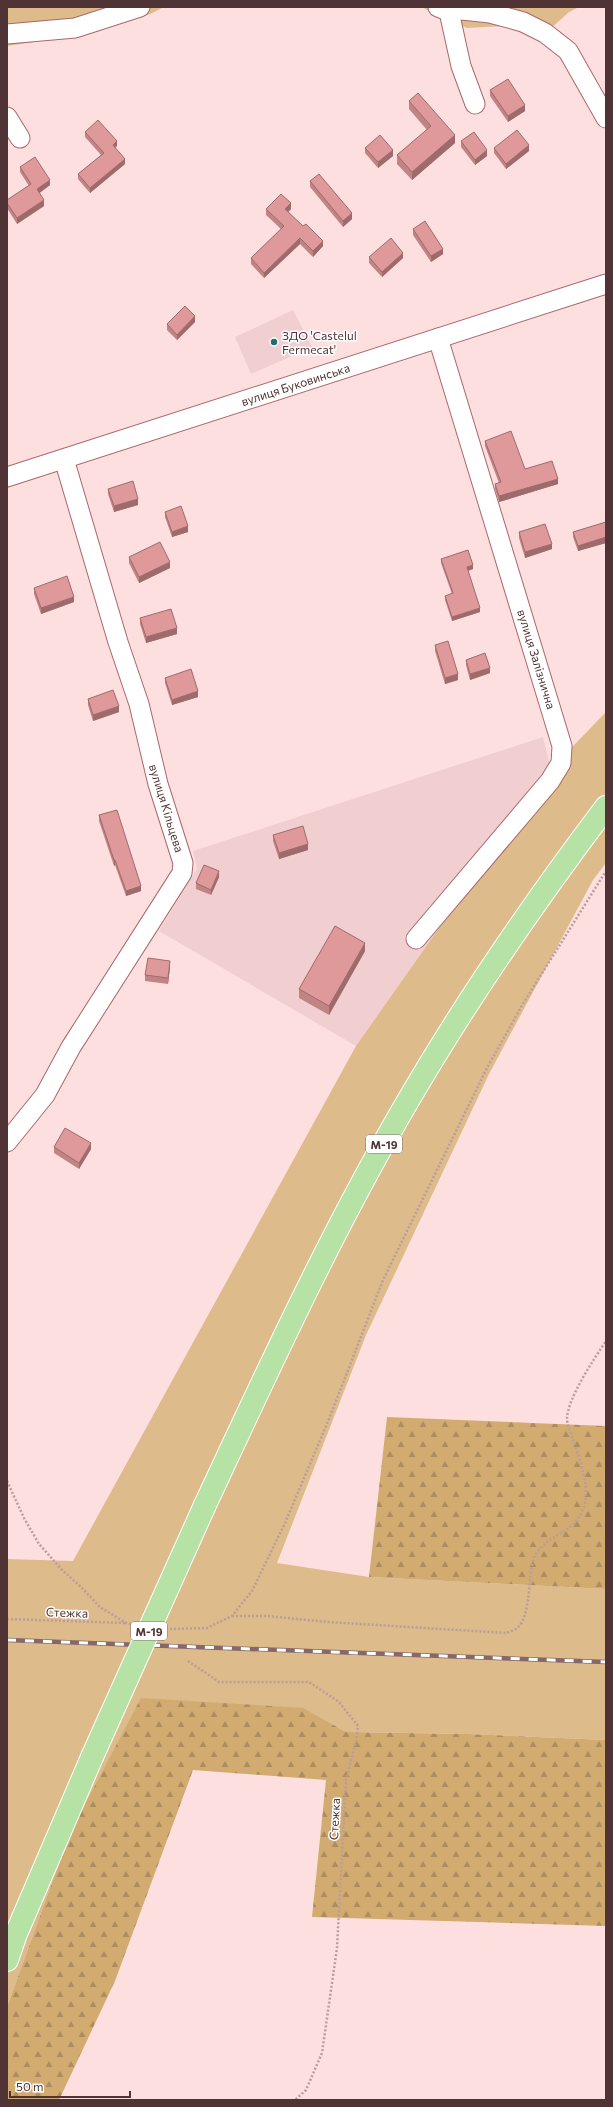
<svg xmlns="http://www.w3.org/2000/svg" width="613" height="2107" font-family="Commissioner,sans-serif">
<defs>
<pattern id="forest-firs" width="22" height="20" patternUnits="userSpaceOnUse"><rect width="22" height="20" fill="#d2ab70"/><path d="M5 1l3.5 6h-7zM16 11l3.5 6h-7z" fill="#ad8c5d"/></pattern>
</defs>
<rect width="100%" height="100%" fill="#fedfe0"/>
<path fill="#f1cecf" d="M293 310 312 347 251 374 235 337Z
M543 737 551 769 356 1046 159 931 197 869 193 851Z"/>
<path fill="#ddbb8a" d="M7 7H164L150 14 88 34 7 46Z
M421 7H579L569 12 539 39 503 26 467 28Z
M606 712V863L593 880 489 1074 366 1335 277 1563 369 1577 606 1589V1740L468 1734 346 1732 304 1708 70 1833 7 2007V1559L73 1561 356 1046 551 769Z"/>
<path fill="url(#forest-firs)" d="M387 1417 606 1426V1589L369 1577Z
M141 1698 304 1708 346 1732 468 1734 606 1740V1926L312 1917 326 1780 193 1770 115 1981 59 2100H7V2007L70 1833Z"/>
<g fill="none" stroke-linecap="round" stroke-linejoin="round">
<g stroke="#aa676b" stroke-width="21">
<g id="minor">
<path d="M438 7 448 11 462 10 490 13 523 22 545 33 568 51 606 118"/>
<path d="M448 7 461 66 475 104"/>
<path d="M7 34 75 28 140 7"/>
<path d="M7 117 20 138"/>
<path id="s1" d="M7 477 606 284"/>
<path d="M416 939 550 781 561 763 562 746 438 338"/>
<path d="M7 1142 45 1095 71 1047 182 873 183 863 158 784 139 704 118 642 64 459"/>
</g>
</g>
<g stroke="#fff" stroke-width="24">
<path id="highway" d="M205 1505C269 1368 332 1230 409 1099 468 998 535 901 606 807
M7 1960 16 1934 92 1757"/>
</g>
<path stroke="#bb9c9d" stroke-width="2.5" stroke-dasharray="2 2" stroke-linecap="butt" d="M7 1481 24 1518 39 1544 62 1570 79 1585 100 1607 126 1623 131 1624
M232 1616H267L328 1622 506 1633C509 1632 515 1630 517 1628 532 1616 527 1577 534 1558 544 1533 579 1535 585 1502 589 1481 578 1456 572 1437 570 1431 567 1425 567 1419 567 1399 594 1359 606 1341
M7 1619 126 1623
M170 1629 207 1628 232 1616 252 1591 285 1523 329 1419 383 1280 487 1068 521 1007 606 871
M188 1661 219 1682H309L339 1702 358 1726 356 1742 346 1779 337 1948 322 2053 306 2090 295 2100"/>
<use href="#minor" stroke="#fff" stroke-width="19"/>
<use href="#highway" stroke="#b7e2a6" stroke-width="22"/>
<g stroke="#856869" stroke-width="4.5">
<path id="rail" d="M7 1640 606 1662"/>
</g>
<use href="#rail" stroke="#fff" stroke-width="3" stroke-dasharray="9" stroke-linecap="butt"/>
<g stroke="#fff" stroke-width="24" stroke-linecap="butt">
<path id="highway-bridge" d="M92 1757 205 1505"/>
</g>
<use href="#highway-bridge" stroke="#b7e2a6" stroke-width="22"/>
</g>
<path fill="#c18485" d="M490 90 525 111 508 122 490 96Z
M409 101 455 143 412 180 397 164V155L427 130 409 109Z
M85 132 117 146 115 147 125 164 90 193 78 179V174L101 155 85 137Z
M461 141 487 156 475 165 461 147Z
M365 148 393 156 378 168 365 153Z
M494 148 529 151 506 169 494 153Z
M20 167 50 185 39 193 44 206 17 224 7 208V200L29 186 20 172Z
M310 181 352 219 343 227 310 187Z
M266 209H291L288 212 323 246 313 257 300 244 264 278 251 264V258L281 229 266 215Z
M413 229 443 254 431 262 413 235Z
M369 257 403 258 382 277 369 263Z
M195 322 177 340 167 330V324Z
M485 441 525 469 558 484 499 502 495 489V484L499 483 485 446Z
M108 489 138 505 114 512 108 494Z
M165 512 188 532 172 537 165 517Z
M606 522V543L578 551 573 537V532Z
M519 532 552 549 525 558 519 538Z
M129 557 170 568 139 583 129 563Z
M441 559 473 569 468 571 480 612 452 621 445 600V596L452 594 441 563Z
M34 588 74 602 41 614 34 594Z
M140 618 177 634 146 643 140 624Z
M435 645 458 680 445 684 435 651Z
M466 660 490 673 470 680 466 665Z
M165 678 198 697 172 705 165 683Z
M88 699 119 712 93 721 88 705Z
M99 815 141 891 126 896 115 865 114 866 99 821Z
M273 835 308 850 279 859 273 841Z
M219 877 211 895 196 889V883Z
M365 951 329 1015 299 998V989Z
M170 967 168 984 145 981V975Z
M54 1147 91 1149 79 1169 54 1153Z"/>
<path fill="#9d6b6c" d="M525 105V111L508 122V116Z
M455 135V143L412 180V172Z
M117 141V146L113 150V145Z
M529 145V151L506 169V164Z
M393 150V156L378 168V162Z
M487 150V156L475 165V160Z
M125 159V164L90 193V188Z
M50 180V185L37 195V189Z
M44 200V206L17 224V218Z
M291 203V209L285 215V209Z
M352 213V219L343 227V221Z
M300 238V244L264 278V273Z
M323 241V246L313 257V251Z
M443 249V254L431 262V256Z
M403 253V258L382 277V272Z
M195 316V322L177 340V335Z
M558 479V484L499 502V496Z
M138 499V505L114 512V506Z
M188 526V532L172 537V532Z
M606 537V543L578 551V546Z
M552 544V549L525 558V552Z
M170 562V568L139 583V577Z
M473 565V569L467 571V567Z
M74 597V602L41 614V608Z
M480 608V612L452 621V617Z
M177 628V634L146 643V637Z
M490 668V673L470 680V674Z
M458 674V680L445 684V678Z
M198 691V697L172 705V700Z
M119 706V712L93 721V715Z
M308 844V850L279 859V853Z
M114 860H115V865L114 866Z
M219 871V877L211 895V890Z
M141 886V891L126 896V891Z
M365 943V951L329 1015V1006Z
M170 961V967L168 984V978Z
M91 1143V1149L79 1169V1163Z"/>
<path fill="#e0999b" stroke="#9d6b6c" d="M508 79 525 105 508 116 490 90Z
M418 93 455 135 412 172 397 155 431 126 409 101Z
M98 120 117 141 113 145 125 159 90 188 78 174 104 153 85 132Z
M517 130 529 145 506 164 494 148Z
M474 132 487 150 475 160 461 141Z
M380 135 393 150 378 162 365 148Z
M35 157 50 180 37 189 44 200 17 218 7 203V200L31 184 20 167Z
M319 174 352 213 343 221 310 181Z
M281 194 291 203 285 209 303 226 306 224 323 241 313 251 300 238 264 273 251 258 284 226 266 209Z
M425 221 443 249 431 256 413 229Z
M391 238 403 253 382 272 369 257Z
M185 306 195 316 177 335 167 324Z
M511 431 525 469 552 461 558 479 499 496 495 484 501 482 485 441Z
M133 481 138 499 114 506 108 489Z
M181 506 188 526 172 532 165 512Z
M606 522V537L578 546 573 532Z
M545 524 552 544 525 552 519 532Z
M160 542 170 562 139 577 129 557Z
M468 550 473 565 467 567 480 608 452 617 445 596 453 593 441 559Z
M67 576 74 597 41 608 34 588Z
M171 609 177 628 146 637 140 618Z
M448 641 458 674 445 678 435 645Z
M485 653 490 668 470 674 466 660Z
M191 669 198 691 172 700 165 678Z
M113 690 119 706 93 715 88 699Z
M117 810 141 886 126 891 115 860H114L99 815Z
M303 826 308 844 279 853 273 835Z
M204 865 219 871 211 890 196 883Z
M335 926 365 943 329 1006 299 989Z
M148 958 170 961 168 978 145 975Z
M65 1128 91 1143 79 1163 54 1147Z"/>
<circle fill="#226e6f" stroke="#fff" stroke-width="1.5" cx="274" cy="342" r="4"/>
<g text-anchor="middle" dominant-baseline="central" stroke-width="3" stroke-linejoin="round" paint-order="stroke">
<g fill="#fff" stroke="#847071" stroke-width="1">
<rect x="366" y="1135" width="36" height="18" rx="3"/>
<rect x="131" y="1622" width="36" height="18" rx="3"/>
</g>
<g font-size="11" font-weight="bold" fill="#503334">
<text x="384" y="1144">М-19</text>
<text x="149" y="1631">М-19</text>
</g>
<g font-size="12" fill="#503334" stroke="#fff" text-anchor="start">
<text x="282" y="335">ЗДО 'Castelul<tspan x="282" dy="14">Fermecat'</tspan></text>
</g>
<g font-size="12" fill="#503334" stroke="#fff">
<text stroke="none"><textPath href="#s1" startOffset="303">вулиця Буковинська</textPath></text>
<text transform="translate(537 659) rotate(73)">вулиця Залізнична</text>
<text transform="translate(167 808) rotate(73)">вулиця Кільцева</text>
<text transform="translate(67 1612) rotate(2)">Стежка</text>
<text transform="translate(334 1819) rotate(-87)">Стежка</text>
</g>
</g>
<rect width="613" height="2107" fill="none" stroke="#503334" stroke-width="16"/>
<path d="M10 2091v6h120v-6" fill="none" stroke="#503334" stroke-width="2"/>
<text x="16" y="2091" font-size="12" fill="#503334" stroke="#ffffff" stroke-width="3" paint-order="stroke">50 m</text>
</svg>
